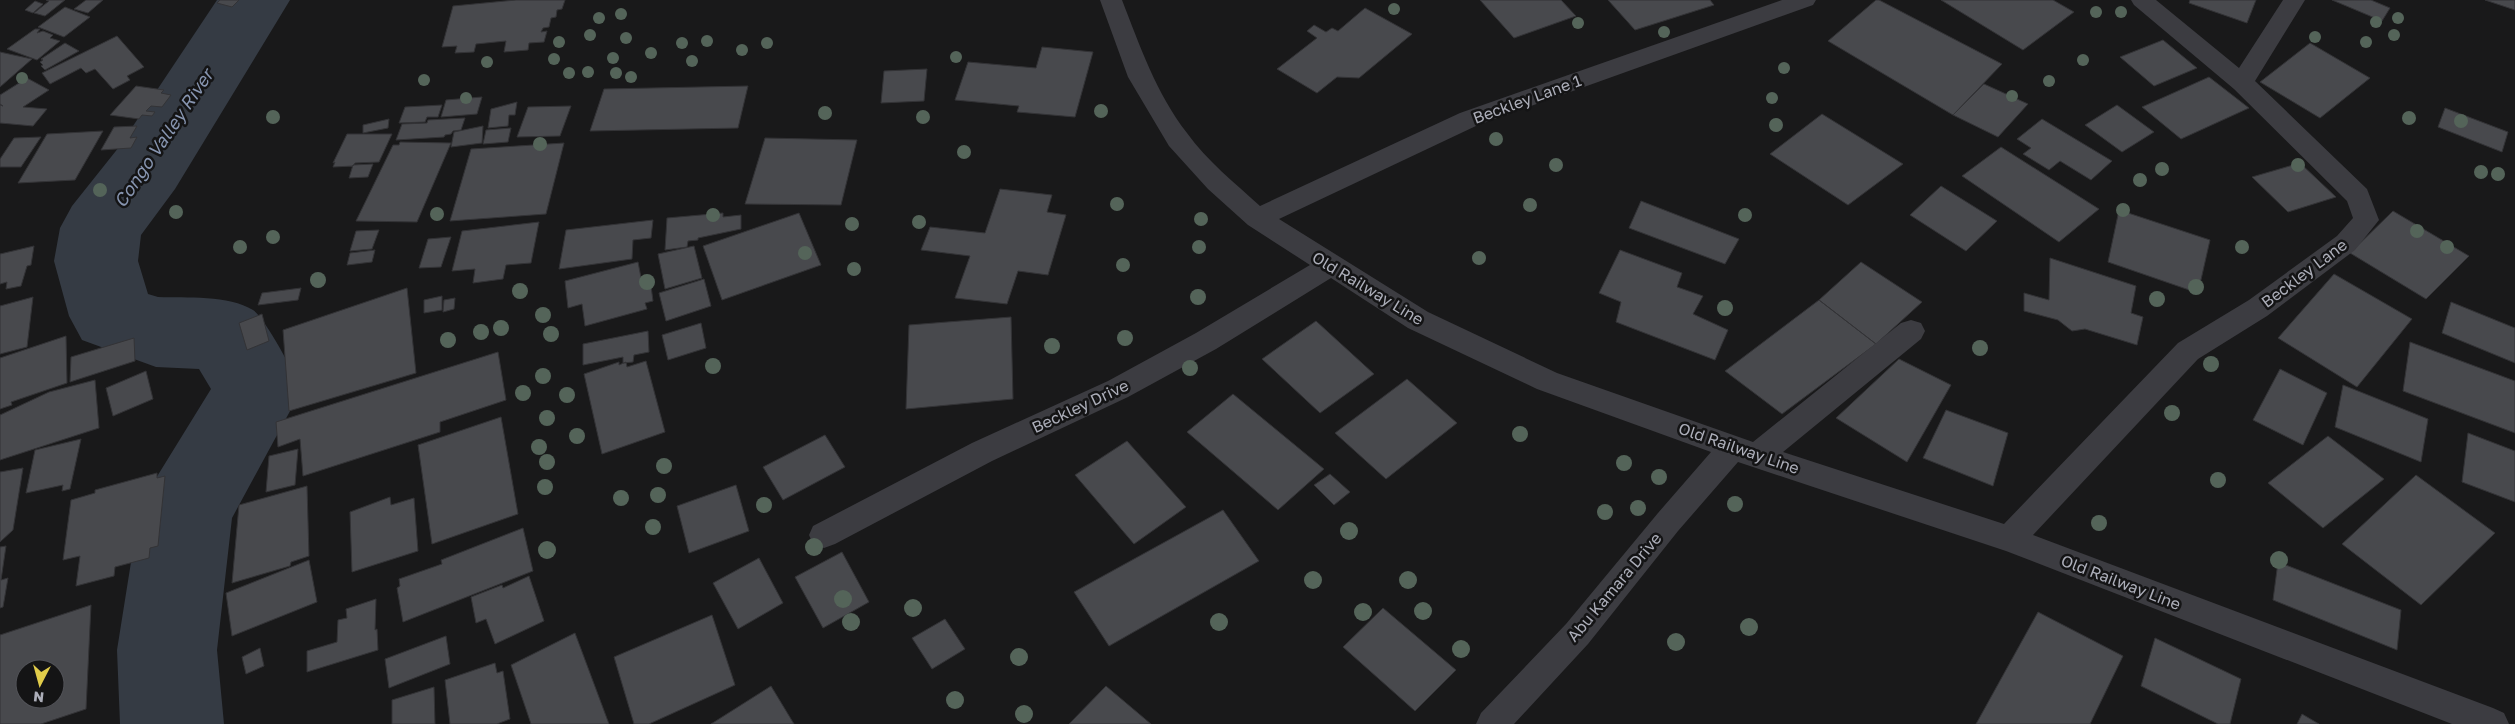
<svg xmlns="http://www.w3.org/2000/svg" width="2515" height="724" font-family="'Golos Text',sans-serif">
<rect width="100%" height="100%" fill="#19191a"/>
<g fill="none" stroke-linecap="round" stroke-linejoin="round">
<path fill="#353b44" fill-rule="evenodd" d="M217 0H290L175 189 141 235 138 261 148 294 158 297C186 298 229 295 253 310 264 316 295 375 302 389L232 518 217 650 224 724H120L117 650 139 512 153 483 211 389 199 369 156 367 82 340 69 316 54 261 60 228 72 206 119 147Z"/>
</g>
<path fill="#48494d" stroke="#333336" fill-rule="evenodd" d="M46 0H65L45 16 34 13 49 1Z
M86 0H103L88 13 74 9Z
M220 0H239L232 7 217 3Z
M516 0H565L562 9 557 10 556 17 551 18 549 27 543 28 541 32 547 31 544 42 529 43 528 50 504 52 506 41 476 44 474 52 455 53 457 46 442 47 453 6Z
M1480 0H1561L1576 16 1514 38Z
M1608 0H1710L1714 5 1635 30Z
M1876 0H1879L2002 64 1953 115 1828 41Z
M1941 0H2053L2074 12 2023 50Z
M2190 0H2256L2247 23 2189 3Z
M2332 0H2371L2390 8 2382 21Z
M2485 0H2515V10Z
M35 1 43 4 33 13 25 10Z
M65 7 90 17 64 37 38 27Z
M1365 8 1412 34 1359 78 1337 77 1317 93 1277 69 1317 38 1307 31 1314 25 1326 32 1332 28 1338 31Z
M35 29H40L37 33 43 31 53 35 50 38 60 41 37 60 7 49Z
M117 36 144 67 127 76 130 80 113 89 95 69 86 73 81 68 50 84 42 73Z
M2163 40 2197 68 2154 86 2120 57Z
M65 43 79 51 45 70 41 66 43 65 40 62 43 60 41 59Z
M2310 43 2370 78 2320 118 2260 82Z
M1042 47 1093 52 1075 117 1017 112 1019 106 955 100 968 62 1036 68Z
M0 52 32 59 0 87Z
M927 69 924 101 881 103 884 71Z
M2209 77 2249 108 2181 139 2142 107Z
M27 78 49 90 23 107 47 109 33 126 0 123V105L3 106 0 104V95Z
M1984 84 2028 104 1998 137 1953 115Z
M136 86 164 90 161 93 171 95 162 107 151 106 146 111 155 112 152 116 142 115 139 119 110 115Z
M748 86 738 128 590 131 604 89Z
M482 97 477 114 441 117 446 100Z
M517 102 515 115H509L508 126 488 128 491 109Z
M442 105 438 117H427L425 122 399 123 405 107Z
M2117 105 2154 132 2122 152 2085 125Z
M571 106 560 136 517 137 528 107Z
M2445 108 2508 132 2502 152 2438 127Z
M1822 114 1903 164 1848 205 1770 154Z
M465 118 461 130 453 131 451 134 445 135 444 137 396 140 402 124 427 123 428 120Z
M389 119 388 128 363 133V125Z
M2042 119 2112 161 2091 180 2060 161 2049 170 2023 154 2031 148 2017 139Z
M137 126 130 138 137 137 131 148 101 150 114 127Z
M483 126 482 143 451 147 454 132Z
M511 128 508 142 483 144 486 130Z
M103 131 75 180 18 183 47 134Z
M347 134H392L379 162 355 163 353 166 333 167 335 162 333 163Z
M41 137 21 167H0V159L14 138Z
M765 138 857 140 841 205 745 204Z
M400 142 451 143 417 222 356 221 393 145H399Z
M564 143 546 214 450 221 471 149Z
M2001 147 2099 209 2059 242 1962 176Z
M2300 163 2336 197 2288 212 2252 177Z
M373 164 368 177 349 178 353 165Z
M1941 186 1997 221 1966 251 1910 215Z
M1000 189 1052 195 1047 212 1066 215 1048 275 1018 271 1007 304 955 298 970 256 921 250 930 227 985 233Z
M1641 201 1739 239 1725 264 1629 228Z
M2119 210 2210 240 2198 293 2108 262Z
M2393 211 2469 256 2426 299 2350 253Z
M723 213V217L741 215V229L698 238V240L688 241 687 247 665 250 667 218Z
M799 213 821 265 722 300 703 246Z
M653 220 651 238 633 240 632 259 559 269 566 230Z
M539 222 531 263 506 265 503 279 473 283 475 269 452 271 462 231Z
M379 230 372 249 350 251 356 231Z
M451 237 441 267 419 268 428 239Z
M34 246 31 265 27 266 21 286 6 289 7 282 0 284V254Z
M694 246 702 278 665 289 658 254Z
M375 250 372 262 347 265 350 253Z
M1620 250 1682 273 1677 287 1703 296 1693 314 1728 330 1715 360 1616 322 1621 302 1599 293Z
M2050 258 2136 286 2131 313 2143 317 2137 345 2085 329 2072 331 2058 320 2024 311V293L2049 300Z
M638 262 643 288 651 286 653 301 645 303 647 309 585 326 582 304 568 308 565 281Z
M1861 262 1922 302 1876 344 1819 300Z
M2334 274 2412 319 2357 387 2278 338Z
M704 279 711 306 666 321 659 293Z
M301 288 298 300 258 305 262 293Z
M407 288 416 373 289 411 283 330Z
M442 296V310L424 313V300Z
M33 297 27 347 0 354V306Z
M455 298 454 309 443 312 444 300Z
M1819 300 1876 344 1782 414 1725 371Z
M2451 302 2515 328V363L2442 333Z
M262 314 269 341 247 350 239 323Z
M1011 317 1013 399 906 409 909 325Z
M1316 321 1374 374 1320 413 1262 359Z
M701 323 706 348 668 360 662 335Z
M648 331 649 352 634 355 633 362 623 363V357L583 365V344Z
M66 336 67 383 11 402 12 405 0 409V358Z
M134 338 135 361 70 382 71 357Z
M2410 342 2515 381V433L2403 391Z
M498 352 506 400 440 422V432L303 476 300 439 278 447 276 422Z
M1899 359 1951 385 1907 462 1836 418Z
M646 361 665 432 602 454 584 374 619 362V365L626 362 627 367Z
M2280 369 2327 393 2303 445 2253 420Z
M146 371 153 399 113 416 106 388Z
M1407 379 1457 423 1386 479 1335 433Z
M95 380 99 428 0 460V415L49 392Z
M2343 385 2428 419 2421 462 2335 427Z
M1233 394 1324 469 1278 510 1187 432Z
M1946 410 2008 433 1993 486 1923 458Z
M501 417 518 514 432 544 418 445Z
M2468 433 2515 451V502L2462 482Z
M825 435 845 467 783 500 763 467Z
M2328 436 2384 479 2323 528 2268 483Z
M81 439 70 489 62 491 63 485 26 493 35 450Z
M1127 441 1186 507 1134 544 1075 475Z
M298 449 295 485 266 492 269 456Z
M23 468 13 530 0 542V472Z
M157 473V478L165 476 158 546 150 548 149 558 115 567 114 576 76 586 80 556 63 560 71 500 95 493V490Z
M1330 474 1350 492 1334 505 1314 485Z
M2416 475 2495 533 2421 605 2342 544Z
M736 485 749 531 689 553 677 506Z
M307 486 309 556 291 562 290 566 232 583 239 505Z
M390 497 391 505 414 498 418 551 352 572 350 512Z
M1223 510 1259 561 1109 646 1074 592Z
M523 528 533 571 403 622 397 588 400 586 399 579 442 564 441 560Z
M6 546 1 580 8 578 3 607 0 608V547Z
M842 552 869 602 823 628 795 577Z
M759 558 783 603 738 629 713 583Z
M309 560 317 602 232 636 226 593Z
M2278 562 2401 610 2397 650 2273 600Z
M529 576 544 621 495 644 486 619 476 623 471 597 502 585 503 588Z
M376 599 375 630 377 629 378 650 307 672V651L337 642 338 620 347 618 346 609Z
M91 605 86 709 41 724H0V635ZM25 669H55V699H25Z
M1383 608 1456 670 1415 711 1343 647Z
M2038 612 2123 656 2090 724H1976Z
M712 615 735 685 649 724H634L614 657Z
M945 619 965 649 932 669 912 638Z
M575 633 609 724H531L511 665Z
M446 636 450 664 389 688 385 659Z
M2155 638 2241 679 2230 724H2218L2141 686Z
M260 648 264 666 246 674 242 657Z
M495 663 497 673 503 671 510 719 497 724H450L445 680Z
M771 686 794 724H711Z
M1106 686 1151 724H1069Z
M434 687 435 724H392V700Z
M2302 714 2319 724H2297Z"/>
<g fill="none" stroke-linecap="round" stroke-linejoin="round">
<path fill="#3c3c41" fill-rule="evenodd" d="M1100 0H1122C1140 46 1156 93 1187 133 1207 161 1235 183 1260 206L1460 113 1782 0H1816L1813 5 1478 125 1279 219 1428 312 1557 373 1753 442 1901 323 1911 320 1921 323 1925 331 1921 339 1783 452 2004 524 2178 343 2249 300 2337 236 2353 218 2347 201 2234 89 2134 5 2131 0H2156L2239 68 2283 0H2305L2255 81 2367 189 2379 220 2355 250 2267 316 2198 359 2033 535 2493 708 2504 713 2509 724H2452L2006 551 1738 462 1678 531 1588 644 1514 724H1476L1481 713 1566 624 1658 513 1711 452 1537 389 1408 328 1331 278 1216 349 1128 397 992 461 835 544 824 548 813 544 809 535 813 526 972 443 1108 381 1196 333 1310 265 1248 225 1208 189 1169 146 1128 77Z"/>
</g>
<g fill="#546459">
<circle cx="1394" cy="9" r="6"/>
<circle cx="2096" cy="12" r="6"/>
<circle cx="2121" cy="12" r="6"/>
<circle cx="621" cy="14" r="6"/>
<circle cx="599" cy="18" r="6"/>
<circle cx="2398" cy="18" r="6"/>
<circle cx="2376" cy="22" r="6"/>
<circle cx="1578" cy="23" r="6"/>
<circle cx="1664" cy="32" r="6"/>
<circle cx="590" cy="35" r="6"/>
<circle cx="2394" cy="35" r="6"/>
<circle cx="2315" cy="37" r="6"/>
<circle cx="626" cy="38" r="6"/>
<circle cx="707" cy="41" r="6"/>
<circle cx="559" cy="42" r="6"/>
<circle cx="2366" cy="42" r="6"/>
<circle cx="682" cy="43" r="6"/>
<circle cx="767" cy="43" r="6"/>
<circle cx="742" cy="50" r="6"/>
<circle cx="651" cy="53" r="6"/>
<circle cx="956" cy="57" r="6"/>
<circle cx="613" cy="58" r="6"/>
<circle cx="554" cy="59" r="6"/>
<circle cx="2083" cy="60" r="6"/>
<circle cx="692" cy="61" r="6"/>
<circle cx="487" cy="62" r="6"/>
<circle cx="1784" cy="68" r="6"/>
<circle cx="588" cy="72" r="6"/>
<circle cx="569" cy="73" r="6"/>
<circle cx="616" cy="73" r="6"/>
<circle cx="631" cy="77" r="6"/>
<circle cx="22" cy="78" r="6"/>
<circle cx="424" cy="80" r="6"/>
<circle cx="2049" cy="81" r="6"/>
<circle cx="2012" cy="96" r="6"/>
<circle cx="466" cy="98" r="6"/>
<circle cx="1772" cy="98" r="6"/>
<circle cx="1101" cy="111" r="7"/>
<circle cx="825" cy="113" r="7"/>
<circle cx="273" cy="117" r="7"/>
<circle cx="923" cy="117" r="7"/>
<circle cx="2409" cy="118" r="7"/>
<circle cx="2461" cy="121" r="7"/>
<circle cx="1776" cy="125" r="7"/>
<circle cx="1496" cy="139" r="7"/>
<circle cx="540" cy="144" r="7"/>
<circle cx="964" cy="152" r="7"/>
<circle cx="1556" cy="165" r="7"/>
<circle cx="2298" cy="165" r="7"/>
<circle cx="2162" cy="169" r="7"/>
<circle cx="2481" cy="172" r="7"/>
<circle cx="2498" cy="174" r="7"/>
<circle cx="2140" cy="180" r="7"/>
<circle cx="100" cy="190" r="7"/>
<circle cx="1117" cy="204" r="7"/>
<circle cx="1530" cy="205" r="7"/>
<circle cx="2123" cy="210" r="7"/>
<circle cx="176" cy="212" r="7"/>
<circle cx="437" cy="214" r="7"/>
<circle cx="713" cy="215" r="7"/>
<circle cx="1745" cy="215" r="7"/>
<circle cx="1201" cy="219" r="7"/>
<circle cx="919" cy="222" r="7"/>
<circle cx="852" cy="224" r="7"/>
<circle cx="2417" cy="231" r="7"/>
<circle cx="273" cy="237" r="7"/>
<circle cx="240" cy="247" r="7"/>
<circle cx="1199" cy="247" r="7"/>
<circle cx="2242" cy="247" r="7"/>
<circle cx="2447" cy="247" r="7"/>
<circle cx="805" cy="253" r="7"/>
<circle cx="1479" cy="258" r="7"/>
<circle cx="1123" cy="265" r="7"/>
<circle cx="854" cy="269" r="7"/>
<circle cx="318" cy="280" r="8"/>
<circle cx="647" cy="282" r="8"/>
<circle cx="2196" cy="287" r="8"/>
<circle cx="520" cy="291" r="8"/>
<circle cx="1198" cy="297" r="8"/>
<circle cx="2157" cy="299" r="8"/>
<circle cx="1725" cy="308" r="8"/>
<circle cx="543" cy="315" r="8"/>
<circle cx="501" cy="328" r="8"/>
<circle cx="481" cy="332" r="8"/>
<circle cx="551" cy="334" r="8"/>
<circle cx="1125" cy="338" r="8"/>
<circle cx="448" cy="340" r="8"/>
<circle cx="1052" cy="346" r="8"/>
<circle cx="1980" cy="348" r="8"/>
<circle cx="2211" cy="364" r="8"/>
<circle cx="713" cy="366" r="8"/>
<circle cx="1190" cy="368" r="8"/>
<circle cx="543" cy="376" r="8"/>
<circle cx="523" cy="393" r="8"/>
<circle cx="567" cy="395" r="8"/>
<circle cx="2172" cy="413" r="8"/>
<circle cx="547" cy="418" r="8"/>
<circle cx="1520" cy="434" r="8"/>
<circle cx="577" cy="436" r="8"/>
<circle cx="539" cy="447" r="8"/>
<circle cx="547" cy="462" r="8"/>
<circle cx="1624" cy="463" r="8"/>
<circle cx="664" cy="466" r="8"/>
<circle cx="1659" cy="477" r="8"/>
<circle cx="2218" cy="480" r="8"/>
<circle cx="545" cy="487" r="8"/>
<circle cx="658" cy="495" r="8"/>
<circle cx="621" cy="498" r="8"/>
<circle cx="1735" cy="504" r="8"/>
<circle cx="764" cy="505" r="8"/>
<circle cx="1638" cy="508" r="8"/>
<circle cx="1605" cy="512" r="8"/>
<circle cx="2099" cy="523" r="8"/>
<circle cx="653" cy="527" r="8"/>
<circle cx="1349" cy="531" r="9"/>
<circle cx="814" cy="547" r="9"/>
<circle cx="547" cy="550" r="9"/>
<circle cx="2279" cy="560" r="9"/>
<circle cx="1313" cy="580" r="9"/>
<circle cx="1408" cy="580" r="9"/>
<circle cx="843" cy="599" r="9"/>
<circle cx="913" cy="608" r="9"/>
<circle cx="1423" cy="611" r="9"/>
<circle cx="1363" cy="612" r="9"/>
<circle cx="851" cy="622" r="9"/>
<circle cx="1219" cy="622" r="9"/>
<circle cx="1749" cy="627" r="9"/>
<circle cx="1676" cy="642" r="9"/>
<circle cx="1461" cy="649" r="9"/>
<circle cx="1019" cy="657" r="9"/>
<circle cx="955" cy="700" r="9"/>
<circle cx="1024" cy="714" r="9"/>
</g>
<g text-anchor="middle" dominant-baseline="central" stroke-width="5" stroke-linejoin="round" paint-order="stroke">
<g font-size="16" fill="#acaeb9" stroke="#141415">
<text transform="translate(1527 99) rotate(-20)">Beckley Lane 1</text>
<text transform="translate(2304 273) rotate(-37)">Beckley Lane</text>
<text transform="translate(1368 288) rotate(31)">Old Railway Line</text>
<text transform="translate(1080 406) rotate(-25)">Beckley Drive</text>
<text transform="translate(1739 448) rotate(19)">Old Railway Line</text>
<text transform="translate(2121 582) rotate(21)">Old Railway Line</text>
<text transform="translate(1614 587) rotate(-50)">Abu Kamara Drive</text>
</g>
<g font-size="18" font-style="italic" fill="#8795b0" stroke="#141415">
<text transform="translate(163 138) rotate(-56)">Congo Valley River</text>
</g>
</g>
<g transform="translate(40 684) rotate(186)"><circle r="24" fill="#141415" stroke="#515257"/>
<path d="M0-4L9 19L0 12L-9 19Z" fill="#e1cc4a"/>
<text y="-8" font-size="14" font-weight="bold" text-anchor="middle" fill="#acaeb9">N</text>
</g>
</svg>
